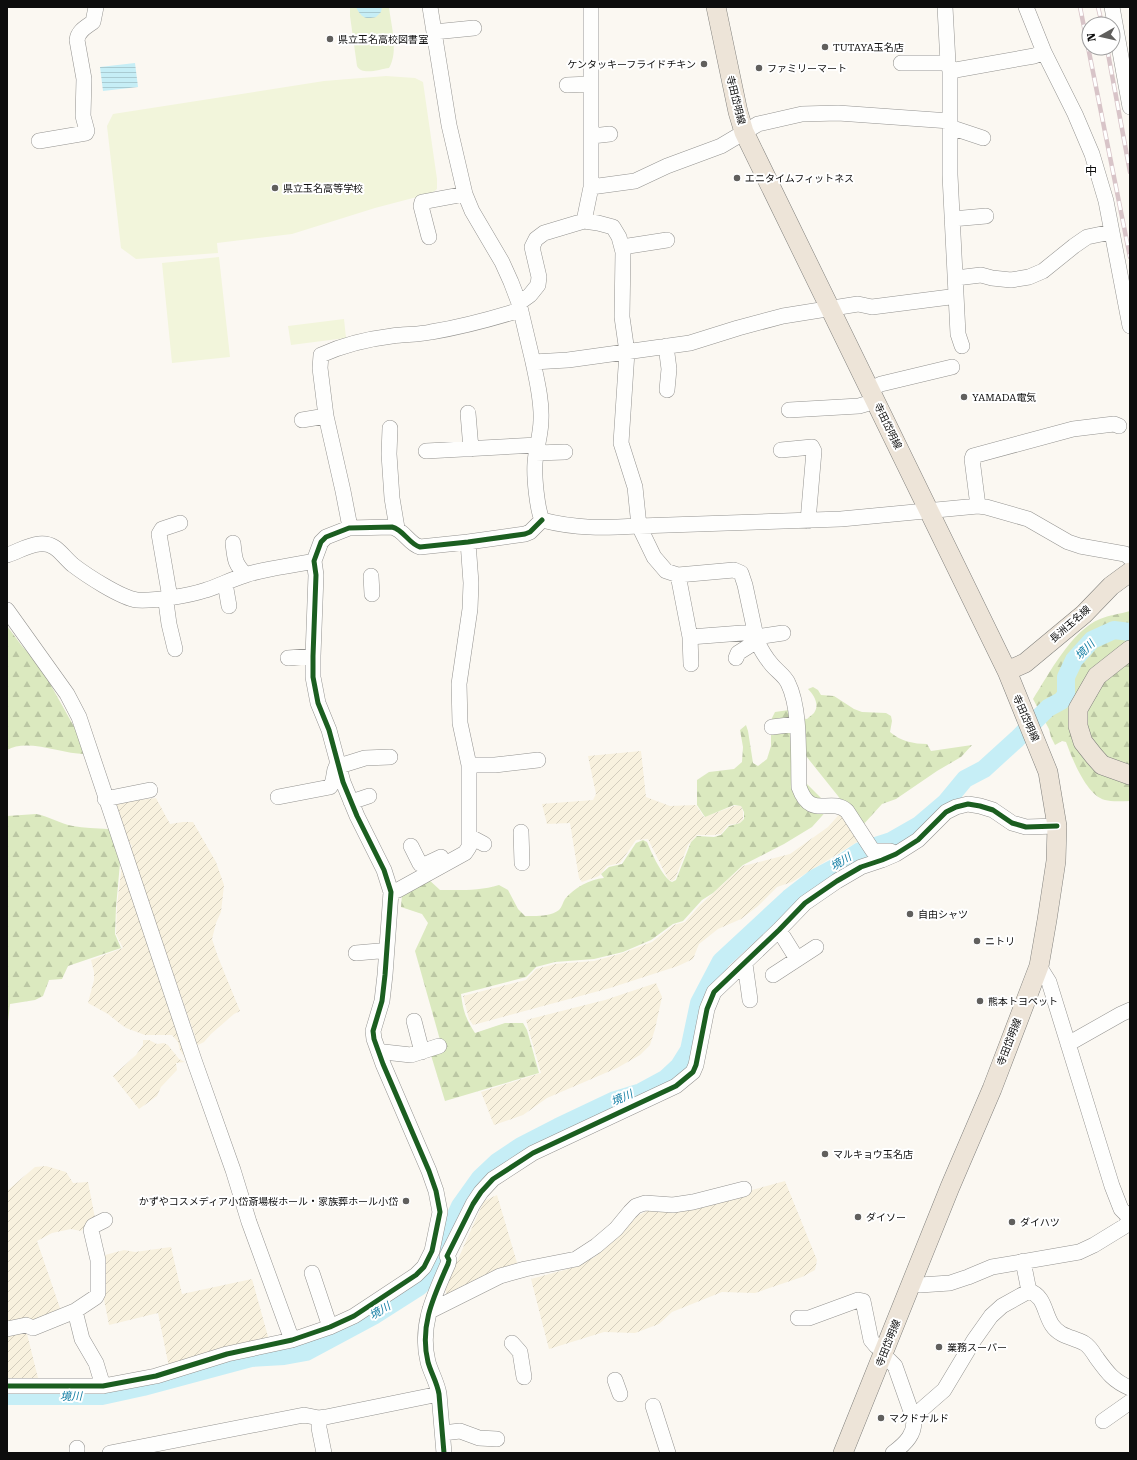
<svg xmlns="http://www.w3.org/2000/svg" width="1137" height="1460" font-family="'Roboto Serif','Noto Sans JP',serif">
<defs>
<pattern id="farmland-furrows" width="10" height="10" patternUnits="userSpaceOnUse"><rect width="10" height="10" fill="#f8f1de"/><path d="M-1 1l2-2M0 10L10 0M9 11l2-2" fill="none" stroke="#d3cdbd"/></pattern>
<pattern id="forest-firs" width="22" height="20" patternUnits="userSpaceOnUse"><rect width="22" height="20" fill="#dbe9bf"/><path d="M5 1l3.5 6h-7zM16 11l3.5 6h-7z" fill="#bbc7a3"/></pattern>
<pattern id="water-rules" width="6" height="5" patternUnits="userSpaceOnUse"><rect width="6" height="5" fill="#c6eef6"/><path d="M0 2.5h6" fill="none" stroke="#a9cbd2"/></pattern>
</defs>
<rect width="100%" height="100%" fill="#fbf8f2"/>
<path fill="url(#farmland-furrows)" d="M641 751 646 797 670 806 696 805 704 817 734 806H741L743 812V819L740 823 728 825 721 834 713 835H697L688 845 675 879 672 881 668 879 648 839 636 840 620 863 607 866 599 876 582 882 579 878 570 823 547 824 542 804 593 800 596 794 588 756Z
M156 798 170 824 183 822H193L216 862 224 885 221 912 216 923 212 939 218 957 240 1011 234 1014 211 1034 204 1042 198 1045 195 1041V1036L130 851 132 846 129 842 116 803Z
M843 810 862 839 792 882 777 887 758 906 741 919 718 929 699 944 693 959 678 966 610 988 473 1025 469 1019 463 996 526 980 536 969 555 964 594 961 623 953 652 942 674 925 685 922 700 905 743 866 790 854 828 827Z
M122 864 188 1059 183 1055 180 1050 178 1042 172 1035H145L126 1028 119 1023 108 1014 88 1003 94 980V972L91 960 123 948 116 934 117 905Z
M656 983 662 997 655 1029 650 1045 640 1055 617 1068 547 1098 523 1115 494 1125 481 1092 541 1073 526 1020 605 1000Z
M143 1040H149L157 1044 164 1043 168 1045 179 1059 185 1062 176 1063 177 1070 161 1087 157 1096 139 1109 113 1076 136 1055 143 1045Z
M46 1166 66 1172 73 1183 88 1182 95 1218 81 1231 71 1229 52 1233 37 1241 61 1311 36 1323 24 1322 39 1382H7V1191L35 1167Z
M785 1181 817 1260 815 1270 802 1277 755 1293 722 1292 672 1312 659 1324 635 1333 604 1332 549 1349 531 1279 579 1266 596 1256 635 1217 647 1211 670 1212Z
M497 1195 518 1266 447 1297 445 1288 484 1201Z
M171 1247 182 1294 252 1279 269 1340 169 1367 158 1313 109 1325 102 1289 105 1255 124 1250 135 1252Z"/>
<path fill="url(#forest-firs)" d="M1130 611V801C1122 801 1112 802 1105 800 1086 795 1072 758 1066 742L1062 741 1055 745 1051 737 1049 729 1033 699C1049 674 1071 631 1100 619 1109 615 1120 614 1130 611Z
M7 626 22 646 39 664 77 732 84 754C62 754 27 738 7 750Z
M813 687 818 690 821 695 834 696 854 709 862 712 886 713 891 716 892 721 890 732C900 741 914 744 927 744L931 751 972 745 961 757 937 771 896 799 882 804 862 826 802 751 801 718 807 719C809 717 812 715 814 713 820 705 814 695 808 689Z
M789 710 792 769 830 807 812 827 784 844 743 865 713 893 702 900 683 921 673 924 651 940 623 952 594 959 555 962 536 967 526 977 461 994C463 1011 466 1019 475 1033L505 1023H523L527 1030 539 1073 445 1101 430 1052 442 1047 415 951 428 923 422 914 401 907 402 894 427 878 440 890C460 890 480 891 499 885L508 890 518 909 525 916C536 916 550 917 559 910 562 907 563 902 565 899 574 888 590 879 604 878L601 874 609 867 622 864 636 843 643 840 647 842C651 852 663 878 672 882L676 880 691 842 697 836 714 837 721 835 729 826 740 823 744 819V812L741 806 734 805 705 817 697 805V780L709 772 734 769 742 762 743 747 740 730 746 725 748 731 753 763 758 766 767 759 771 746V720L775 712Z
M36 814C49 816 60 824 73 826 84 828 96 828 108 829L111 832 120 863 116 907 115 934 121 948 68 966 62 979 49 980 43 996 35 1000 10 1004 7 1031V816Z"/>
<path fill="#e9f1d1" d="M350 7H389C391 25 399 52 389 68 380 69 362 76 357 66L350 16Z"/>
<path fill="#f2f5db" d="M386 76 415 78 423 82 437 179V189L432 193 375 208 292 234 217 243 218 253 136 259 121 248 107 126 113 114 324 81Z
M219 257 230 357 172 363 162 263Z
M344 319 346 338 291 345 288 326Z"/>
<path fill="url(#water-rules)" d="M356 7H382L381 12 376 17C365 20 361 17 356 7Z
M135 63 138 87 103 91 100 67Z"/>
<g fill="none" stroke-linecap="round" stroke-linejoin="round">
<path stroke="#c6eef6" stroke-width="18" d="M7 1396H102L143 1387 251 1358 284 1356 306 1352 375 1315 419 1287 428 1277 460 1206 480 1178 497 1162 521 1146 558 1127 615 1100 641 1092 665 1079 679 1066 689 1050 699 1003 721 961 789 898 815 878 836 867 860 851 891 841 919 825 946 802 965 779 984 769 1017 739 1048 708 1061 701 1066 695V677L1074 660 1092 640 1114 630 1130 632"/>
<g stroke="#949390" stroke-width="16">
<path id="minor" d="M430 7 449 125 465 194 472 211 502 262 511 282 519 303 533 362 568 360 690 343 738 328 783 316 858 304 872 307 950 297 956 295
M945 7 948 63 950 71V175L958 334 962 346
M1026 7 1044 52 1075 114 1092 154 1106 201 1130 326
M1112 7 1130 107
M434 32 474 28
M901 63H948
M950 71 1034 56 1044 52
M567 85 591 84
M950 127 983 138
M592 136 610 134
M39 141 86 133 87 131 83 116 84 79 77 40C78 31 86 27 93 22L96 7
M591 187 635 181 667 166 721 146 758 124 802 114 838 113 950 121
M952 219 986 216
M584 221 591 187V7
M429 237 421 206 422 202 465 194
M622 247 667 240
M956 278 981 275 992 278 1011 280 1029 277 1043 271 1074 246 1087 237 1111 232
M519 303 530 295 538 285 539 277 532 247 536 239 544 233 584 221 598 223 613 227 619 237 623 252 622 317 627 352 621 443 635 487 639 526 654 557 666 571 678 575 734 570 741 573 745 585 757 641C761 650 766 658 772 665 777 671 785 676 788 683 801 709 798 757 799 787 811 821 830 796 847 811L873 851H890L895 853
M666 346 669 369 667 390
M533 362C537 381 542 401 541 420 541 434 536 448 535 463 534 477 537 508 542 520
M870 389 881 384 952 367
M789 410 859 406 876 401
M468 413 471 449
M302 420 326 416
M390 428 389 454 392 498 397 528
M781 450 812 447 814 451 808 521
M426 451 538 445
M536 453 565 452
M978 506 972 459 973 456 1073 429 1114 424 1119 426
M542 520C577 529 604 528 639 526L841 519 978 506 986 507 1028 519 1068 542 1080 546 1125 554 1130 558
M349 528V522L343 491 326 416 320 368 321 355C343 345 367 339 392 336 405 334 418 335 431 332 461 327 491 319 520 310
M233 543C235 559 234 563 246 575
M7 555C17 552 28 545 39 544 56 542 62 556 73 565 86 575 121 598 137 600 155 601 188 596 206 590 219 586 232 579 246 575 266 568 292 566 314 561
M678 575 690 637 691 664
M371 576 372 594
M225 583 229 606
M7 610 67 694 79 717 194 1060 233 1170 249 1222 292 1340
M690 637 755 632
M756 637 783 633
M175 649 169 624 166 602 169 592 159 534 162 529 180 523
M288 658 313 656
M736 658 738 653 757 641
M772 727 797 724
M469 765H495L538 760
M278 797 330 787C336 779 332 774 336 767L365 758 390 757
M105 799 150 790
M351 802 369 796
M521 832 522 863
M469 836 484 844
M411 846 420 864 424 865 441 857
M391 892 398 890 465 853 469 847V765L460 723 459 684 470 609 471 583 468 542
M779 930 797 959
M356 953 379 951
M745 964 750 1000
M1039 966 1049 982 1112 1186 1121 1209 1130 1218
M773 975 816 947
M414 1021 422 1052
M1068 1044 1121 1014 1130 1010
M380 1054 384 1052 411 1055 439 1046
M1023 1261 1029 1291
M312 1273 330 1327
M912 1283 920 1285 950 1283 968 1277 992 1267 1079 1252 1094 1245 1125 1226 1130 1219
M430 1309H434L500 1276 525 1269 576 1259 596 1246 616 1229 630 1212 636 1206 645 1203 673 1205 693 1202 744 1189
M75 1311 82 1339 96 1363 103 1386
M798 1318H809L858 1300 863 1301 871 1340 876 1346 884 1351
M7 1329 26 1325 33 1328 75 1311 96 1297 98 1293V1260L91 1230 93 1226 105 1220
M512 1343 520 1352 524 1377
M882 1357 889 1360 895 1366 913 1417C917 1433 905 1444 893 1453
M615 1380 620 1394
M7 1386H103L156 1376 227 1354 292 1340 330 1327 354 1316 416 1275 424 1267 432 1251 440 1212 436 1191 429 1171 383 1064 374 1039 373 1031 382 1001 385 975 391 892 384 870 357 816 343 782 329 730 318 703 313 677V656L316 575 314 561 321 542 326 537 349 528 392 527C404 530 409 544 420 547L468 542 525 534 530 532 542 520
M653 1406 668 1453
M913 1417 944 1390 974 1340 991 1316 1002 1306 1029 1291C1045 1296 1044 1313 1052 1325 1060 1337 1073 1337 1084 1343 1089 1346 1093 1352 1096 1357 1107 1372 1113 1381 1130 1388
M319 1418V1428L324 1453
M1103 1421 1130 1402
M443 1433 460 1431 479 1438 497 1439
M77 1448V1453
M110 1453 304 1415 319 1418 326 1417 439 1394
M444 1453 439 1394C437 1382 431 1373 428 1362 419 1326 434 1296 448 1264L449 1260 447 1256 473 1204 481 1192 493 1179 533 1153 676 1086 693 1072 696 1065 707 1009 714 992 779 930 805 903 837 881 861 867 882 860 896 854 918 840 946 812 956 807 968 804 980 806 993 810 1012 823 1026 827 1057 826"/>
</g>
<g stroke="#81807d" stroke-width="20">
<path id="major" d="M716 7 738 112 744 132 1007 671 1048 772 1057 826 1056 861 1047 920 1039 966 992 1089 950 1187 843 1453
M1130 650 1097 676 1078 709V726L1083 742 1094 756 1102 765 1130 775
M1007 671 1025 663 1084 614 1111 586 1130 572"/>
</g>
<use href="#minor" stroke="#fefefd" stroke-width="15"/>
<use href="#major" stroke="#ede4d8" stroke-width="19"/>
<g stroke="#d8c4c8" stroke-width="4.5">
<path id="rail" d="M1080 7 1130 257
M1098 7 1102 24
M1107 48 1130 172"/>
</g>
<use href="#rail" stroke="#fff" stroke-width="3" stroke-dasharray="9" stroke-linecap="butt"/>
<g stroke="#fff" stroke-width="8">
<path id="cycleway" d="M7 1386H103L156 1376 227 1354 292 1340 330 1327 354 1316 416 1275 424 1267 432 1251 440 1212 436 1191 429 1171 383 1064 374 1039 373 1031 382 1001 385 975 391 892 384 870 357 816 343 782 329 730 318 703 313 677V656L316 575 314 561 321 542 326 537 349 528 392 527C404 530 409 544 420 547L468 542 525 534 530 532 542 520
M444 1453 439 1394C437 1382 431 1373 428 1362 419 1326 434 1296 448 1264L449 1260 447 1256 473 1204 481 1192 493 1179 533 1153 676 1086 693 1072 696 1065 707 1009 714 992 779 930 805 903 837 881 861 867 882 860 896 854 918 840 946 812 956 807 968 804 980 806 993 810 1012 823 1026 827 1057 826"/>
</g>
<use href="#cycleway" stroke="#1b5e20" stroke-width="5"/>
</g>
<g fill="#605f5d" stroke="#fff" stroke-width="1.5">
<circle cx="330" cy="39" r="4"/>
<circle cx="825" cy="47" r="4"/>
<circle cx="704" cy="64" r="4"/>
<circle cx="759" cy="68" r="4"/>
<circle cx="737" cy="178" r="4"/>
<circle cx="275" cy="188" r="4"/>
<circle cx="964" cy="397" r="4"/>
<circle cx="910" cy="914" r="4"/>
<circle cx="977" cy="941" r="4"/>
<circle cx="980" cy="1001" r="4"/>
<circle cx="825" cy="1154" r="4"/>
<circle cx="406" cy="1201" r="4"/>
<circle cx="858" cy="1217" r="4"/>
<circle cx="1012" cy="1222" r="4"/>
<circle cx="939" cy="1347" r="4"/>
<circle cx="881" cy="1418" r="4"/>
</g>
<g text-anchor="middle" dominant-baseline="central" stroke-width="4" stroke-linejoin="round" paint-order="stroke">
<g font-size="10" fill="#0d0d0d" stroke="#fff" text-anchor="start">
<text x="338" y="39">県立玉名高校図書室</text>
<text x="833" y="47">TUTAYA玉名店</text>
<text x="696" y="64" text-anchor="end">ケンタッキーフライドチキン</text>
<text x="767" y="68">ファミリーマート</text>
<text x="745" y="178">エニタイムフィットネス</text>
<text x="283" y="188">県立玉名高等学校</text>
<text x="972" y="397">YAMADA電気</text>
<text x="918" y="914">自由シャツ</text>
<text x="985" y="941">ニトリ</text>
<text x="988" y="1001">熊本トヨペット</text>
<text x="833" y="1154">マルキョウ玉名店</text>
<text x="398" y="1201" text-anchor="end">かずやコスメディア小岱斎場桜ホール・家族葬ホール小岱</text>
<text x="866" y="1217">ダイソー</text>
<text x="1020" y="1222">ダイハツ</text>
<text x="947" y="1347">業務スーパー</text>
<text x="889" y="1418">マクドナルド</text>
</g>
<g font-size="10" fill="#0d0d0d" stroke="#fff">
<text transform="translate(736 100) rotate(76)">寺田岱明線</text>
<text transform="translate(888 426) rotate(64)">寺田岱明線</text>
<text transform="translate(1070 624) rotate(-41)">長洲玉名線</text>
<text transform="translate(1026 718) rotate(66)">寺田岱明線</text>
<text transform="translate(1009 1042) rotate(-69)">寺田岱明線</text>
<text transform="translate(888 1343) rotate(-68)">寺田岱明線</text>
</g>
<g font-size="11" font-style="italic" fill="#127ea4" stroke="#fff">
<text transform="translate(1085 650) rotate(-45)">境川</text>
<text transform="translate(841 862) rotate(-32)">境川</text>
<text transform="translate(622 1098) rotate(-24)">境川</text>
<text transform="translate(380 1311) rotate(-31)">境川</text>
<text x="71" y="1396">境川</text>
</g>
<g font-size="12" fill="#0d0d0d" stroke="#fff">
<text x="1091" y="171">中</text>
</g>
</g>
<rect width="1137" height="1460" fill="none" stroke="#0d0d0d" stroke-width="16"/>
<g transform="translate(1101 36) rotate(262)"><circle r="19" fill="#ffffff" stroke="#9e9e9e"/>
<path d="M0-3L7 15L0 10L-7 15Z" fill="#605f5d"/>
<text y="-6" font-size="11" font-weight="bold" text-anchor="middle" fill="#0d0d0d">N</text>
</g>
</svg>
